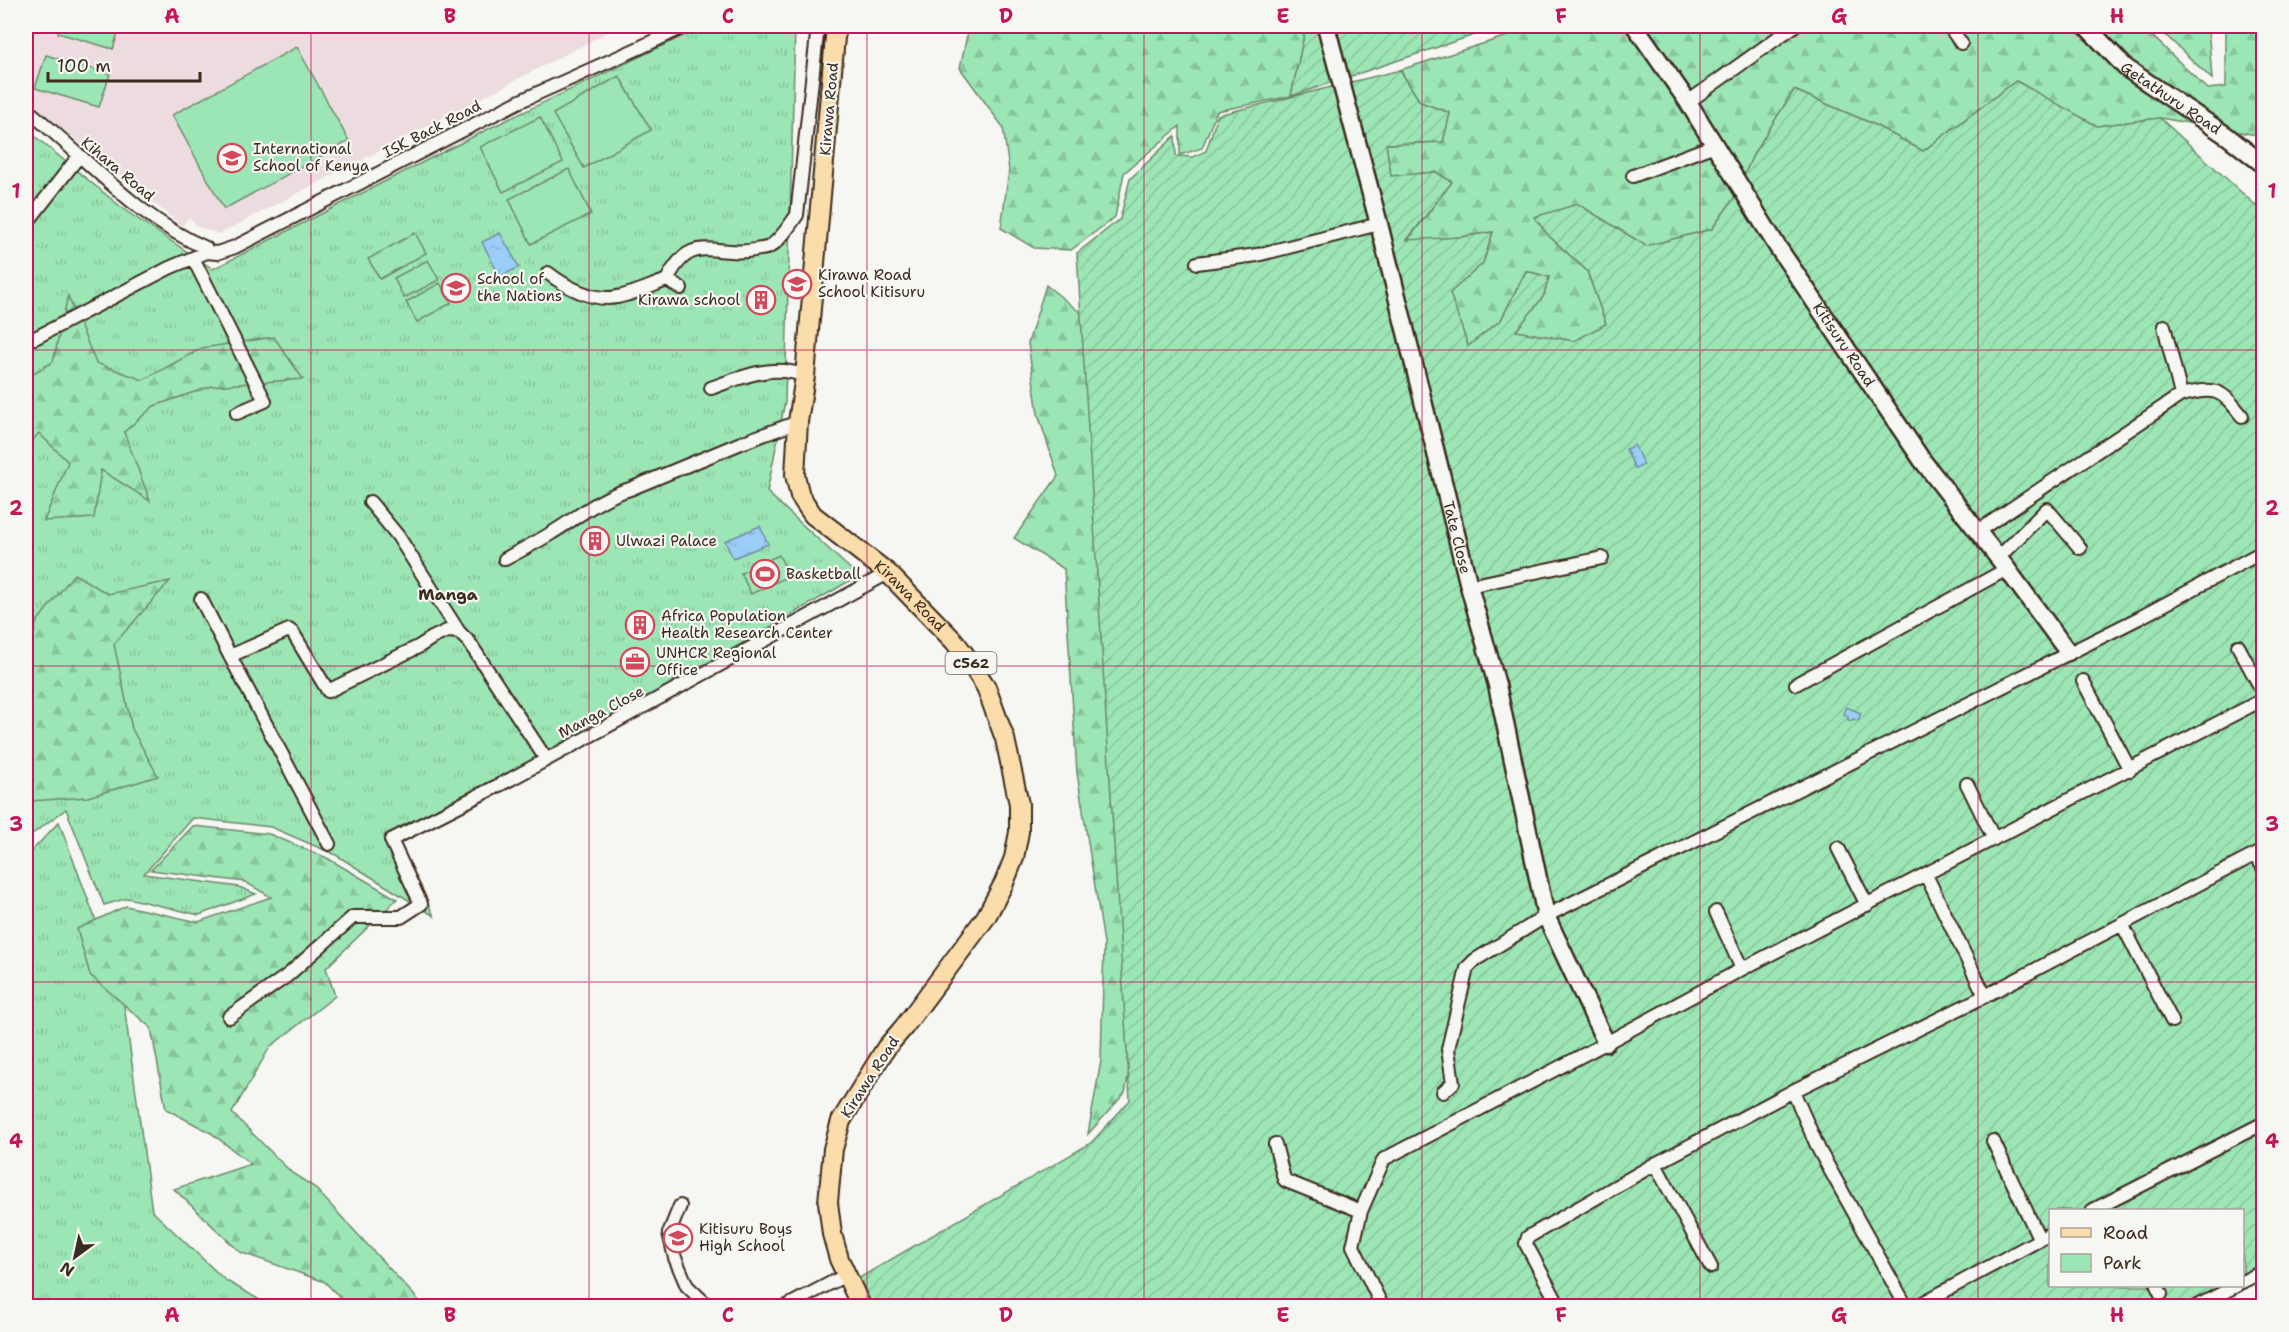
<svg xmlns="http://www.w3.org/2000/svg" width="2289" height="1332" font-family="'Shantell Sans',sans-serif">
<defs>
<pattern id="grass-tufts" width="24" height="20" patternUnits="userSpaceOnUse" patternTransform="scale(1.5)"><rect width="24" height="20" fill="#9ce6b5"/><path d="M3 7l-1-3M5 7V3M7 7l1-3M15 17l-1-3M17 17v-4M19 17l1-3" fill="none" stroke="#87c59b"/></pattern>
<pattern id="forest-firs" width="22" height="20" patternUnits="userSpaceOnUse" patternTransform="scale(1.5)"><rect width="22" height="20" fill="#9ce6b5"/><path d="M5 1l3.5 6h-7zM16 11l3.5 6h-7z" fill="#87c59b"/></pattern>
<pattern id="garden-furrows" width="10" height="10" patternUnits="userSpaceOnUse" patternTransform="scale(1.5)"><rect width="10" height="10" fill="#9ce6b5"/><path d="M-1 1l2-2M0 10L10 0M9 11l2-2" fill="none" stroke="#87c59b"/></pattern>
<pattern id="water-ripples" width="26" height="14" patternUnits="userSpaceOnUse" patternTransform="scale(1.5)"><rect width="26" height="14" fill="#9acdf7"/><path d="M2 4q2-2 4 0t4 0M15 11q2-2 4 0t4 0" fill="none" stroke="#86b0d3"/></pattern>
</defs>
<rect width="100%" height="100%" fill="#f6f6f2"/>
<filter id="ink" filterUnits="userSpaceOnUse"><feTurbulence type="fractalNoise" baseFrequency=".0167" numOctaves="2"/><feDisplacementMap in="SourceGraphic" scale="12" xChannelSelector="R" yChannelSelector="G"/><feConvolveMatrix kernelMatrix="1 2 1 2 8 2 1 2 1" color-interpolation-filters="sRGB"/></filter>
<g filter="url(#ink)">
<path fill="#ecdce0" d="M26 26H620L219 234 198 227 189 217 182 226 26 99Z"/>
<path fill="url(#grass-tufts)" stroke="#6c886a" stroke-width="1.5" d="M704 26H795L785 402 767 492 858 576 398 842 434 916 336 855 271 827 193 818 144 874 239 887 256 894 199 915 128 898 104 905 66 809 31 835 26 842V129L126 211 213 269 492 127Z
M59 822 122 990 152 1211 225 1280 270 1306H26V857Z"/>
<path fill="url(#forest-firs)" stroke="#6c886a" stroke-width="1.5" d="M969 26H1306L1291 96 1217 111 1202 148 1180 155V126L1124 173 1115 217 1071 250 1034 248 1001 228 1009 170 1003 127 960 68Z
M1539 26H2142L2207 89 2226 87V26H2263V136L2160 118 2097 126 2016 81 1923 151 1873 124 1794 90 1754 153 1734 198 1712 229 1646 246 1578 204 1549 236 1587 271 1606 324 1574 341 1515 331 1543 297 1549 277 1526 271 1501 320 1468 346 1449 293 1483 263 1493 232 1461 237 1407 241 1452 182 1436 172 1391 176 1386 144 1443 142 1450 113 1420 102 1400 70Z
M2156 26H2208L2212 79Z
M1046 285 1121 345 1147 979 1125 1093 1088 1134 1101 1061 1104 943 1077 773 1064 569 1014 538 1058 476 1038 414 1028 343Z
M68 296 96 363 143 380 202 348 274 337 303 379 212 386 154 406 124 432 150 501 101 470 94 518 44 521 68 462 39 433 26 448V377L53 362Z
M74 574 108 594 170 581 114 644 132 729 158 776 88 797 30 801 26 788V678L36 623Z
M193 826 269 834 327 858 397 899 326 968 335 996 270 1047 232 1113 292 1173 314 1187 424 1306H348L325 1282 240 1252 174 1189 251 1164 211 1133 166 1109 151 1028 90 975 77 929 126 906 198 922 271 897 245 882 151 870Z"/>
<path fill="#9ce6b5" stroke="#6c886a" stroke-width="1.5" d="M60 26H120L113 49 58 33Z
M297 47 349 141 224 209 172 115Z
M46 55 110 74 99 107 35 88Z
M619 76 651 130 584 168 553 114Z
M540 117 563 162 503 192 480 147Z
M569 169 591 214 531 244 509 199Z
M415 233 426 253 380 279 368 259Z
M428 260 439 280 404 298 394 278Z
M440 283 451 303 417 322 406 302Z
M779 555 789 576 751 594 741 573Z"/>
<path fill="url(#garden-furrows)" stroke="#6c886a" stroke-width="1.5" d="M1306 26H1501L1291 96Z
M1400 70 1420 102 1450 113 1443 142 1386 144 1391 176 1436 172 1452 182 1407 240 1461 237 1493 232 1483 263 1450 293 1468 346 1501 320 1526 271 1549 277 1543 297 1516 331 1574 341 1606 324 1587 271 1549 236 1534 217 1578 204 1646 246 1712 229 1734 198 1754 153 1794 90 1873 124 1923 151 2016 81 2097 126 2160 118 2263 212V1262L2243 1274 2242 1210H2050V1286H2220L2181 1306H867L854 1281 1091 1143 1130 1100 1077 253 1120 219 1130 179 1175 136 1176 156 1193 157 1206 151 1218 115Z"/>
<path fill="url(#water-ripples)" stroke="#748ca0" stroke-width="1.5" d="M500 233 519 267 500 277 482 242Z
M1634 445 1644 465 1635 469 1626 449Z
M760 526 768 544 733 558 725 541Z
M1846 707 1861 713 1858 721 1853 719 1851 721 1848 720V716L1843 714Z"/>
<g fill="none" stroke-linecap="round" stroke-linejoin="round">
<g stroke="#3b2a1e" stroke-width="16">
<path id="street" d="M1949 26 1961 43
M1688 102 1794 26
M26 109C86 156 134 217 206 248L207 252 217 253 235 247 518 102 639 48 685 26
M1633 176 1715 145
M26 224 79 156
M193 258 265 401 237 413
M1197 263 1257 255 1379 224
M548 273C566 287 594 302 617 297 634 294 651 286 667 280L681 288
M667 280C692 230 714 258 755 250 759 249 765 249 769 247 781 240 789 226 797 215L818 26
M2164 326 2181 395
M26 338H35L169 268 207 252
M711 388C741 377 773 363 805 376
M370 502 398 536 459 632
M1978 531 2181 395C2216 387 2220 388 2242 416
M1998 558 2047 509 2080 548
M505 559C520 551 535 543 550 534 577 518 599 498 630 489L741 443 798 422
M1469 586 1602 558
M201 599 230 656 289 630 293 633 328 691 418 647 432 638 447 631 459 632 469 642 546 759
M2238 646 2264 694
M230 656 329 844
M2083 681 2130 770
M1796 684 2007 569
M1967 784 1994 839
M1838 848 1867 905
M2256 855 2264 869
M1926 875 1985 996
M1716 912 1742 969
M2122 924 2172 1021
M229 1017 288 975 353 917H401L421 904 391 840 511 779 888 573
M1793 1091 1819 1150 1906 1306
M1443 1092 1453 1083 1448 1049 1467 968 1475 960 1546 916 2139 618 2264 551
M1993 1141 2040 1240
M1275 1144 1284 1179 1286 1181 1361 1211
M1655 1164 1711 1267
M680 1206 669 1233 675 1258 687 1286 708 1306
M2093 1210 2264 1123
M2242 1282 2264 1271
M2157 1286 2161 1294
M787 1306 846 1275
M1382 1306 1353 1246 1361 1211 1384 1159 1606 1043 1742 969 2264 699
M1559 1306 1526 1244 1528 1237 1655 1164 1793 1091 1985 996 2264 850
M1917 1306 2050 1234
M2197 1306 2236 1286"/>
</g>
<g stroke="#3b2a1e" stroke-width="21">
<g id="secondary">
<path id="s1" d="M1326 26 1379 224 1469 586 1497 685 1546 916 1606 1043"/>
<path id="s2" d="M1635 26 1688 102 1777 246 1922 460 2007 569 2068 652"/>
<path id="s3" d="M2086 26 2126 68 2227 136 2264 165"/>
</g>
</g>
<g stroke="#3b2a1e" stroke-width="22">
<g id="primary">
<path id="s4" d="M836 26 805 376 798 422 795 475 800 496 813 515 888 573 954 641 968 659 986 687 1005 739 1019 804V832L1014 858 1004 883 986 917 904 1027 886 1048 841 1121 833 1149 828 1202 832 1234 839 1259 861 1306"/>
</g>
</g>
<use href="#street" stroke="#f6f6f2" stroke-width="12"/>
<use href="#secondary" stroke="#f6f6f2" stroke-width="16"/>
<use href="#primary" stroke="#faddab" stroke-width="18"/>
</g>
</g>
<path fill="none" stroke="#c2185b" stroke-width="1.5" stroke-opacity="0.55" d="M311 26V1306M589 26V1306M867 26V1306M1144 26V1306M1422 26V1306M1700 26V1306M1978 26V1306M26 350H2264M26 666H2264M26 982H2264"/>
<defs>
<g id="school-ring" transform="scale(1.5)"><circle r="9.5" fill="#f6f6f2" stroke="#d1495b" stroke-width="1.5"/><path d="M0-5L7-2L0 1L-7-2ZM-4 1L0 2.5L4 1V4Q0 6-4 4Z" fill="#d1495b"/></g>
<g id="building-ring" transform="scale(1.5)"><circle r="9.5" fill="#f6f6f2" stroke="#d1495b" stroke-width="1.5"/><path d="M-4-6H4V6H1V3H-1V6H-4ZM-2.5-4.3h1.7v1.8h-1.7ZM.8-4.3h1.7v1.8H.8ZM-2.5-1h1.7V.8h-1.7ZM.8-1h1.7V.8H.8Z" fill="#d1495b"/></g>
<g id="stadium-ring" transform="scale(1.5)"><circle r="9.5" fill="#f6f6f2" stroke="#d1495b" stroke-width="1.5"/><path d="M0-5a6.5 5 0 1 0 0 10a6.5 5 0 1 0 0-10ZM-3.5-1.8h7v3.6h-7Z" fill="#d1495b"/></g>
<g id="office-ring" transform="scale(1.5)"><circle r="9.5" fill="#f6f6f2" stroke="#d1495b" stroke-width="1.5"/><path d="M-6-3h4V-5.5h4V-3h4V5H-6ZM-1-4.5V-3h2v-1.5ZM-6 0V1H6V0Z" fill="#d1495b"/></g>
</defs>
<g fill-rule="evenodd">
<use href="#school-ring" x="232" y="158"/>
<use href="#school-ring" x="797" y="284"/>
<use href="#school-ring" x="456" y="288"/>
<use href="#building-ring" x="761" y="300"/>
<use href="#building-ring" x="595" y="541"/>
<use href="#stadium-ring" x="765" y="574"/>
<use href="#building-ring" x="640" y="625"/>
<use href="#office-ring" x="635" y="662"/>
<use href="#school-ring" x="678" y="1238"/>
</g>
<g text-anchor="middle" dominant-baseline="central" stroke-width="4.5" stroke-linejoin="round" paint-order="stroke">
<rect fill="#f6f6f2" stroke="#73675e" stroke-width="1.5" x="945.5" y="652" width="51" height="22" rx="4.5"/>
<g font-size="14" font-weight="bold" fill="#3b2a1e">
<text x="971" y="663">C562</text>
</g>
<g font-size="15" fill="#3b2a1e" stroke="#f6f6f2">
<text stroke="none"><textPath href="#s3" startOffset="112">Getathuru Road</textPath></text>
<text transform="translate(829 109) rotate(-85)">Kirawa Road</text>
<text transform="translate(432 129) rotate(-27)">ISK Back Road</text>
<text transform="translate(118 169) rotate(40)">Kihara Road</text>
<text stroke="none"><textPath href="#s2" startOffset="381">Kitisuru Road</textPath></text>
<text stroke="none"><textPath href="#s1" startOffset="528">Tate Close</textPath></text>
<text stroke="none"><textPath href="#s4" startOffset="622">Kirawa Road</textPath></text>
<text transform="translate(601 712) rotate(-28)">Manga Close</text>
<text transform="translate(870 1077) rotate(-57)">Kirawa Road</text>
</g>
<g font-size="15" fill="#3b2a1e" stroke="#f6f6f2" text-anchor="start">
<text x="253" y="149">International<tspan x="253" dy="17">School of Kenya</tspan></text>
<text x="818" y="275">Kirawa Road<tspan x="818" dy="17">School Kitisuru</tspan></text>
<text x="477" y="279">School of<tspan x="477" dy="17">the Nations</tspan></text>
<text x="740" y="300" text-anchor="end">Kirawa school</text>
<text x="616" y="541">Ulwazi Palace</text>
<text x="786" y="574">Basketball</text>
<text x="661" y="616">Africa Population<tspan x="661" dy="17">Health Research Center</tspan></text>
<text x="656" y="653">UNHCR Regional<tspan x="656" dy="17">Office</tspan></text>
<text x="699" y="1229">Kitisuru Boys<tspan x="699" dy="17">High School</tspan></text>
</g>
<g font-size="16" font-weight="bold" fill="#3b2a1e" stroke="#f6f6f2">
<text x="448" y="594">Manga</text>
</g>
</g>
<rect width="2289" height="1332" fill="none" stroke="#f6f6f2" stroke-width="66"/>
<rect x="2049" y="1209" width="195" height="78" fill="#f6f6f2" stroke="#aba49d" stroke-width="1.5"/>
<rect x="2061" y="1228" width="30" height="9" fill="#faddab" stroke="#aba49d" stroke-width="1.5"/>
<text x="2103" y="1239" font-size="18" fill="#3b2a1e">Road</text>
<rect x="2061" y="1254" width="30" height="18" fill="#9ce6b5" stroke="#aba49d" stroke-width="1.5"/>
<text x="2103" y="1269" font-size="18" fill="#3b2a1e">Park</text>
<g transform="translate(75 1257) rotate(213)" stroke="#f6f6f2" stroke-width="4.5" paint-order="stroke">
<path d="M0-4.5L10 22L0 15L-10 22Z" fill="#3b2a1e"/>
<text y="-9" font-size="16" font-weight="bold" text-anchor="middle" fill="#3b2a1e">N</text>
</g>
<path d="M48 72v9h152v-9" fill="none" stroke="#3b2a1e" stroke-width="3"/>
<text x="57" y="72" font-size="18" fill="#3b2a1e" stroke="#f6f6f2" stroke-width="4.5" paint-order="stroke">100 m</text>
<rect x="33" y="33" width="2223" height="1266" fill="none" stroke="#c2185b" stroke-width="2"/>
<g font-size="20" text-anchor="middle" font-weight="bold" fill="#c2185b">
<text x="172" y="23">A</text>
<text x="450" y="23">B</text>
<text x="728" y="23">C</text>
<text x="1006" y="23">D</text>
<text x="1283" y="23">E</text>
<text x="1561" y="23">F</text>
<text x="1839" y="23">G</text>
<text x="2117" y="23">H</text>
<text x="16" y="198">1</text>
<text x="2272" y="198">1</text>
<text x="16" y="515">2</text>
<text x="2272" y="515">2</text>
<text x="16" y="831">3</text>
<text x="2272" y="831">3</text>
<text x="16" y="1148">4</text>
<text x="2272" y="1148">4</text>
<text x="172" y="1322">A</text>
<text x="450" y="1322">B</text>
<text x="728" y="1322">C</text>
<text x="1006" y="1322">D</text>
<text x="1283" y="1322">E</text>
<text x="1561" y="1322">F</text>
<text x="1839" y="1322">G</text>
<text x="2117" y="1322">H</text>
</g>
</svg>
